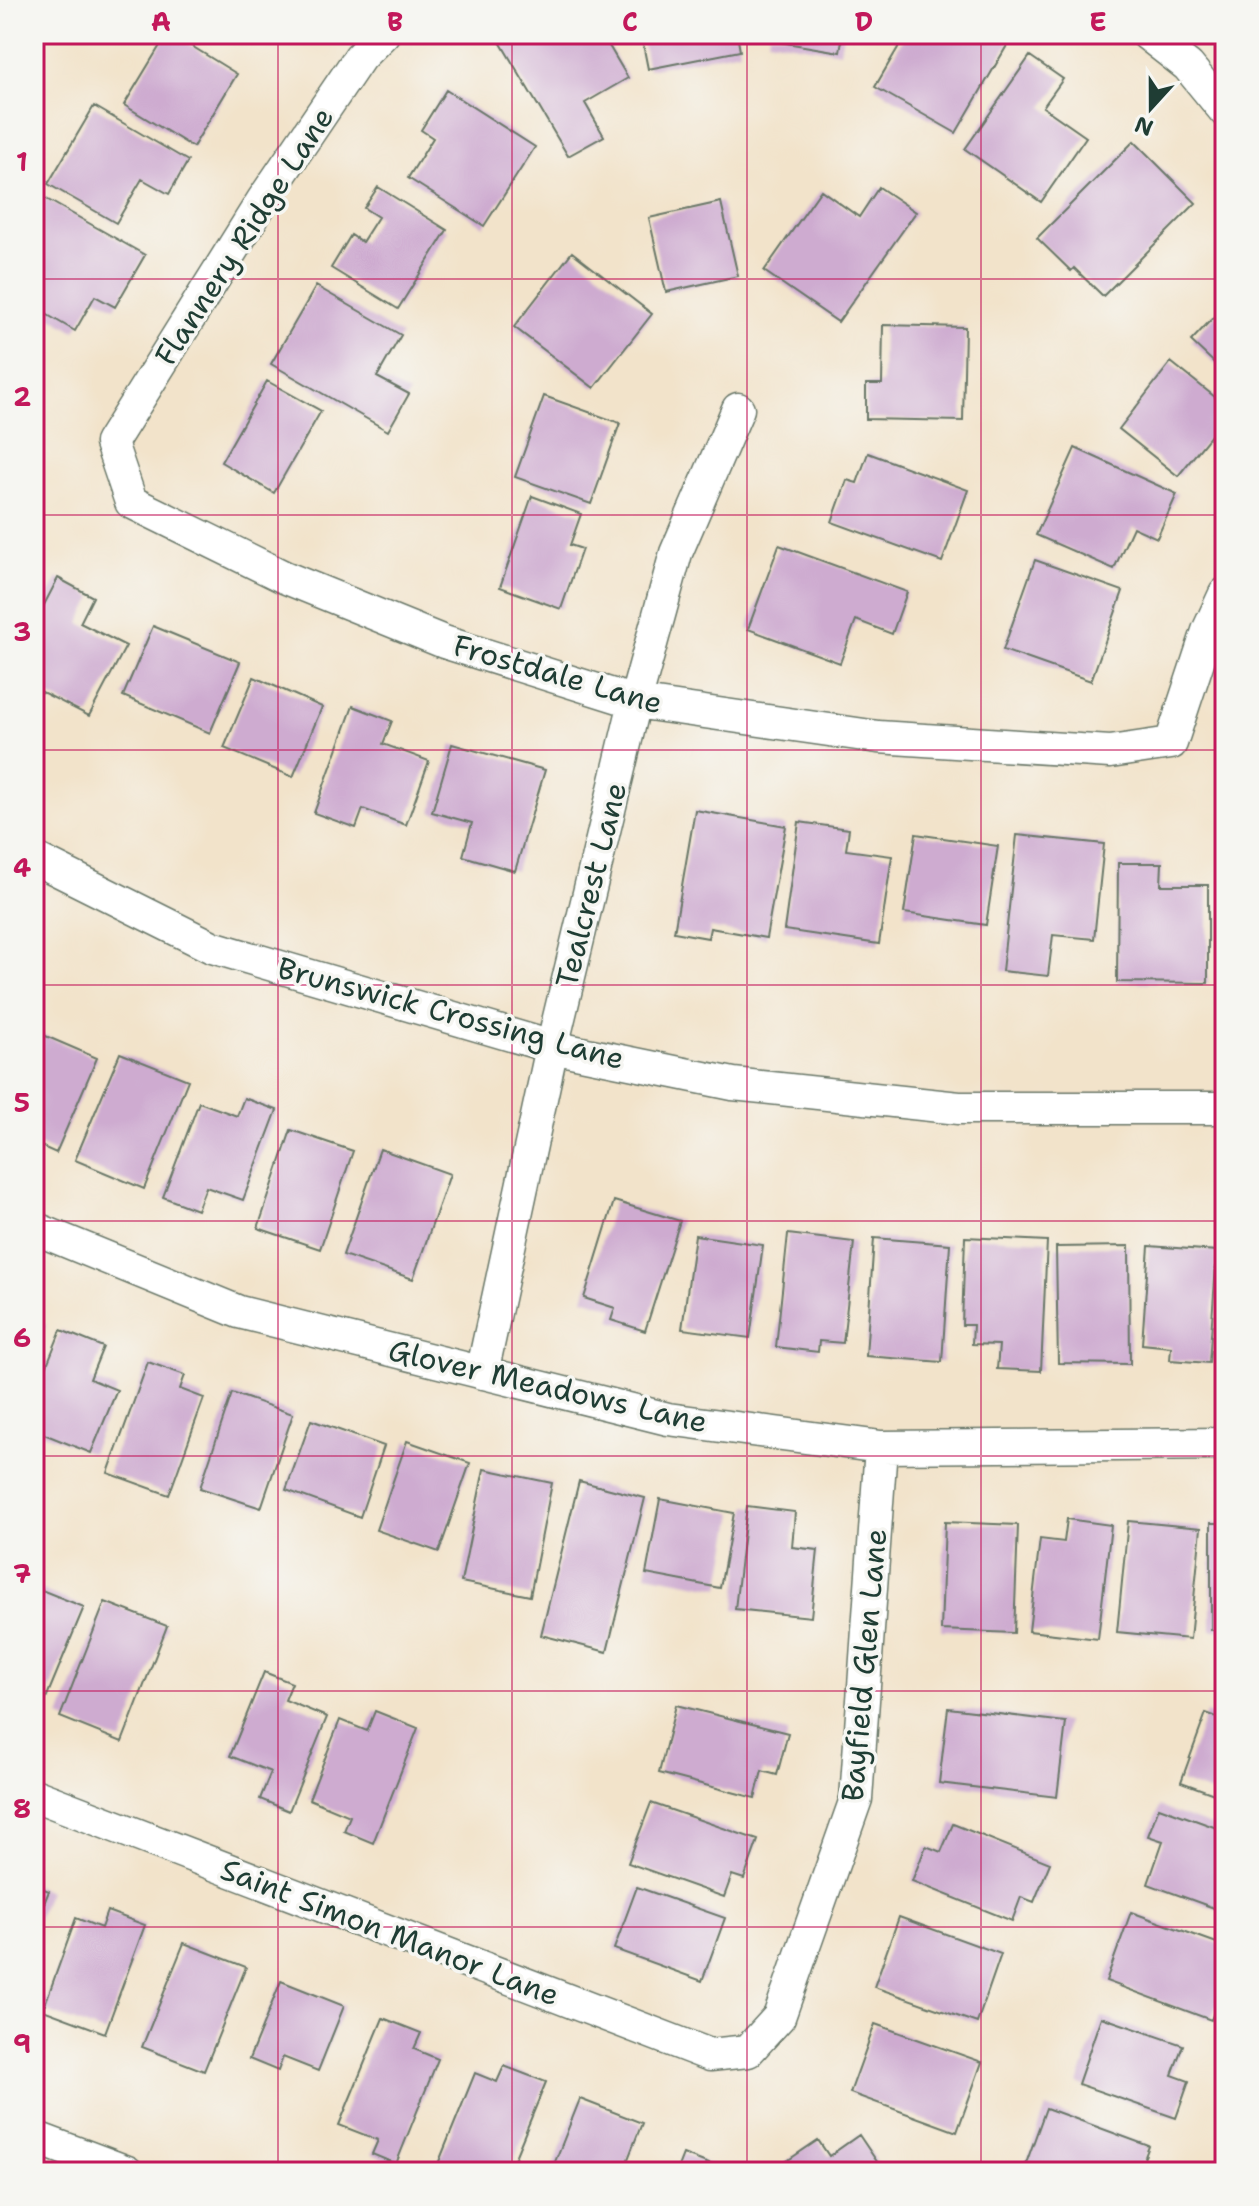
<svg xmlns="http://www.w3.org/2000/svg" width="1259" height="2206" font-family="'Shantell Sans',sans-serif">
<rect width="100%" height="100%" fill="#f6f6f2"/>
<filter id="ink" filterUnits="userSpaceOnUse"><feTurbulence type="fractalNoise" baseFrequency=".0125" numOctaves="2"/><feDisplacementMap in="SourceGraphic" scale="16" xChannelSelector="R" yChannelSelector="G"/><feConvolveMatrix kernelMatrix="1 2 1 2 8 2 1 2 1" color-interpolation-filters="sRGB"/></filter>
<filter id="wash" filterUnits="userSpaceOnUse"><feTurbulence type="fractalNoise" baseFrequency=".006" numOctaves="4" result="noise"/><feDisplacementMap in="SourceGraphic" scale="32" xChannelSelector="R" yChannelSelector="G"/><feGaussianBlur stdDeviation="1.8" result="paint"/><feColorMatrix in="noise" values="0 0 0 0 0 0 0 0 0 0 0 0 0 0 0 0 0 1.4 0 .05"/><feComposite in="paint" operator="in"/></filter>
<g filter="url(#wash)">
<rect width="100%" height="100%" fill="#f2e3ca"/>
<g id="blocks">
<path fill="#ceabd0" d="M167 34H172L237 74 193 147 124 105Z
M509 34H602L628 78 585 103 604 136 568 156 499 40Z
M641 34H737L740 51 648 69Z
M769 34H843L840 52 768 40Z
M906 34H995L1009 42 956 133 875 87Z
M1030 56 1063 79 1043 107 1086 137 1041 202 965 149Z
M446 90 535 147 484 226 408 178 433 138 421 130Z
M94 106 188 161 169 194 142 179 116 223 48 184Z
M1134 141 1196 203 1103 296 1074 268 1071 271 1037 238Z
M378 187 447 230 398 309 331 268 351 235 362 242 378 217 364 208Z
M879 187 916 212 838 322 764 271 821 190 859 217Z
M34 192 145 255 115 307 95 296 75 331 34 307Z
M721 202 738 276 666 292 649 218Z
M572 252 652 314 594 388 514 327Z
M316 286 401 335 377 377 409 394 388 431 271 364Z
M1225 305V373L1191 341Z
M883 325 965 327 963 421 866 419V384H882Z
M1171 362 1225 405V418L1178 476 1119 429Z
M267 381 321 411 274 493 221 462Z
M544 396 620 423 591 504 515 477Z
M1075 448 1177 494 1157 538 1133 527 1114 569 1036 535Z
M868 453 968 490 942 562 832 522 847 480 857 483Z
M532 496 581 514 570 545 582 549 561 609 500 587Z
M779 545 907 592 892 634 856 620 840 663 748 629Z
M1035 560 1123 591 1091 681 1003 650Z
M58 578 93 597 80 623 126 646 89 716 34 688V624Z
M153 626 240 662 210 733 123 696Z
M254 677 322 707 293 777 224 748Z
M353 706 392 721 383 744 429 761 406 825 363 809 356 828 314 813Z
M452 744 545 770 515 871 463 856 472 823 432 812Z
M695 810 786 826 766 938 710 928 708 938 674 932Z
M799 822 849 829 846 850 892 856 879 944 784 930Z
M916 834 998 846 986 925 904 913Z
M1017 835 1104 844 1094 939 1053 935 1048 976 1002 971Z
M1118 863H1162L1161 885H1208V983L1117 982Z
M34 1031 97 1058 56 1153 34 1143Z
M120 1053 188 1080 144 1189 75 1160Z
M244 1098 277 1110 243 1200 206 1187 197 1210 163 1197 199 1102 237 1116Z
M291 1130 353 1151 320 1249 258 1228Z
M380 1149 450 1174 413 1279 343 1255Z
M614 1201 680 1221 645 1331 611 1320 615 1308 584 1298Z
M788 1234 854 1242 843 1343 819 1341 818 1352 776 1347Z
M695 1235 763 1245 750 1338 682 1329Z
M965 1237 1047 1241 1041 1371 997 1369 999 1345 972 1344 973 1325H962Z
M874 1238 950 1244 942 1362 866 1356Z
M1129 1246 1130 1364 1058 1363 1056 1247Z
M1149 1246 1217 1251 1209 1363 1170 1360 1171 1347 1142 1344Z
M34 1320 46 1325 34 1352Z
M61 1330 103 1347 90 1379 117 1390 91 1453 34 1430V1397Z
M148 1362 185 1375 180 1389 204 1398 169 1495 108 1473Z
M232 1393 293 1414 261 1508 200 1488Z
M311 1420 384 1446 360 1517 286 1490Z
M407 1441 470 1463 439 1552 376 1530Z
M484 1469 552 1483 530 1596 461 1582Z
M579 1481 645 1498 607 1652 541 1635Z
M660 1499 734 1513 720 1588 646 1574Z
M747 1506 795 1512 792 1547 818 1550 811 1617 735 1609Z
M1067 1519 1111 1525 1098 1639 1029 1631 1040 1539 1064 1542Z
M1128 1521 1201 1528 1190 1639 1117 1632Z
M945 1522 1018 1525 1014 1633 941 1630Z
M1211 1523H1225V1630H1211Z
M34 1587 84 1607 40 1713 34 1711Z
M105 1602 167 1626 122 1742 60 1717Z
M264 1672 292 1683 285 1700 327 1717 289 1811 260 1799 271 1772 230 1756Z
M676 1705 788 1733 777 1775 762 1771 755 1798 659 1773Z
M948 1708 1066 1722 1057 1797 939 1783Z
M375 1711 418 1728 373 1843 344 1831 350 1816 309 1799 340 1720 367 1731Z
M1206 1713 1225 1720V1798L1181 1782Z
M651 1803 758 1840 744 1879 732 1875 724 1897 628 1863Z
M1159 1807 1225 1831V1912L1148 1884 1163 1841 1148 1836Z
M953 1824 1050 1863 1034 1902 1021 1897 1012 1921 912 1881 926 1846 941 1852Z
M34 1885 49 1891 34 1928Z
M637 1887 725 1918 702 1981 614 1949Z
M107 1911 145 1925 105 2033 43 2010 76 1918 101 1928Z
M1131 1912 1225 1946V1983L1211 2020 1106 1981Z
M899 1917 1001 1954 977 2023 874 1987Z
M184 1943 246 1967 204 2071 142 2047Z
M281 1981 344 2006 318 2071 283 2057 278 2071 249 2059Z
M1101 2017 1183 2045 1172 2075 1189 2081 1176 2118 1078 2084Z
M383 2018 421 2033 414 2049 438 2059 396 2164 372 2154 378 2140 339 2125Z
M875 2024 982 2062 957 2132 850 2093Z
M504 2066 546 2082 509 2172H457L438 2164 475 2073 497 2082Z
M580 2099 642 2123 623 2172H551Z
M1046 2108 1149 2146 1139 2172H1023Z
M859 2135 884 2172H790L784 2163 818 2140 829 2156Z
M683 2154 730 2172H676Z"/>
</g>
</g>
<g filter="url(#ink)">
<use href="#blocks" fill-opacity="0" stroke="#697768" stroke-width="2"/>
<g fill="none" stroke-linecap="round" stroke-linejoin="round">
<g stroke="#697768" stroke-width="35">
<path id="street" d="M383 34 360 57 263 200 111 443 131 502 284 577 444 642 635 702 878 737 1110 752 1171 743 1208 631 1225 594
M1147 34 1188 66 1225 111
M34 858 212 947 552 1047 733 1084 959 1108H1225
M34 1228 239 1312 668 1419 881 1447 1225 1444
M482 1373 552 1047 635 702 676 553 738 409
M34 1795 710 2055 748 2051 779 2017 856 1799 881 1447
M34 2137 127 2172"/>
</g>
<use href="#street" stroke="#fff" stroke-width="32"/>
</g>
</g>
<path fill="none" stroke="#c2185b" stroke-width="2" stroke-opacity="0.55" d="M278 34V2172M512 34V2172M747 34V2172M981 34V2172M34 279H1225M34 515H1225M34 750H1225M34 985H1225M34 1221H1225M34 1456H1225M34 1691H1225M34 1927H1225"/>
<g text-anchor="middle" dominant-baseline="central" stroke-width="7" stroke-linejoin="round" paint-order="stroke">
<g font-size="30" fill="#1f3d34" stroke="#f6f6f2">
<text transform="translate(244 236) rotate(-57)">Flannery Ridge Lane</text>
<text transform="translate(558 674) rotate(16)">Frostdale Lane</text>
<text transform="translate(591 885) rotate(-76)">Tealcrest Lane</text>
<text transform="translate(451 1013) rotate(15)">Brunswick Crossing Lane</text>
<text transform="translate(548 1386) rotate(13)">Glover Meadows Lane</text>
<text transform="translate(864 1665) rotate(-85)">Bayfield Glen Lane</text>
<text transform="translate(390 1932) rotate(21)">Saint Simon Manor Lane</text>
</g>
</g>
<rect width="1259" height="2206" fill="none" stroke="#f6f6f2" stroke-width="88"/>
<g transform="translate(1151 108) rotate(201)" stroke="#f6f6f2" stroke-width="6" paint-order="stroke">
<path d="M0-6L14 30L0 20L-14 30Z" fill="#1f3d34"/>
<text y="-12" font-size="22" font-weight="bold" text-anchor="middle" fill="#1f3d34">N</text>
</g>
<rect x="44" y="44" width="1171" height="2118" fill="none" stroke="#c2185b" stroke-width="3"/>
<g font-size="26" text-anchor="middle" font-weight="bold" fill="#c2185b">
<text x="161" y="31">A</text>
<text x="395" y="31">B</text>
<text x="630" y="31">C</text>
<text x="864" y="31">D</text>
<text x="1098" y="31">E</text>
<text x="22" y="171">1</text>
<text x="22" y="406">2</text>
<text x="22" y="641">3</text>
<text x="22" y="877">4</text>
<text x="22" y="1112">5</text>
<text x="22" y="1347">6</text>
<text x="22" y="1583">7</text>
<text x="22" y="1818">8</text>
<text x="22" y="2053">9</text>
</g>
</svg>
